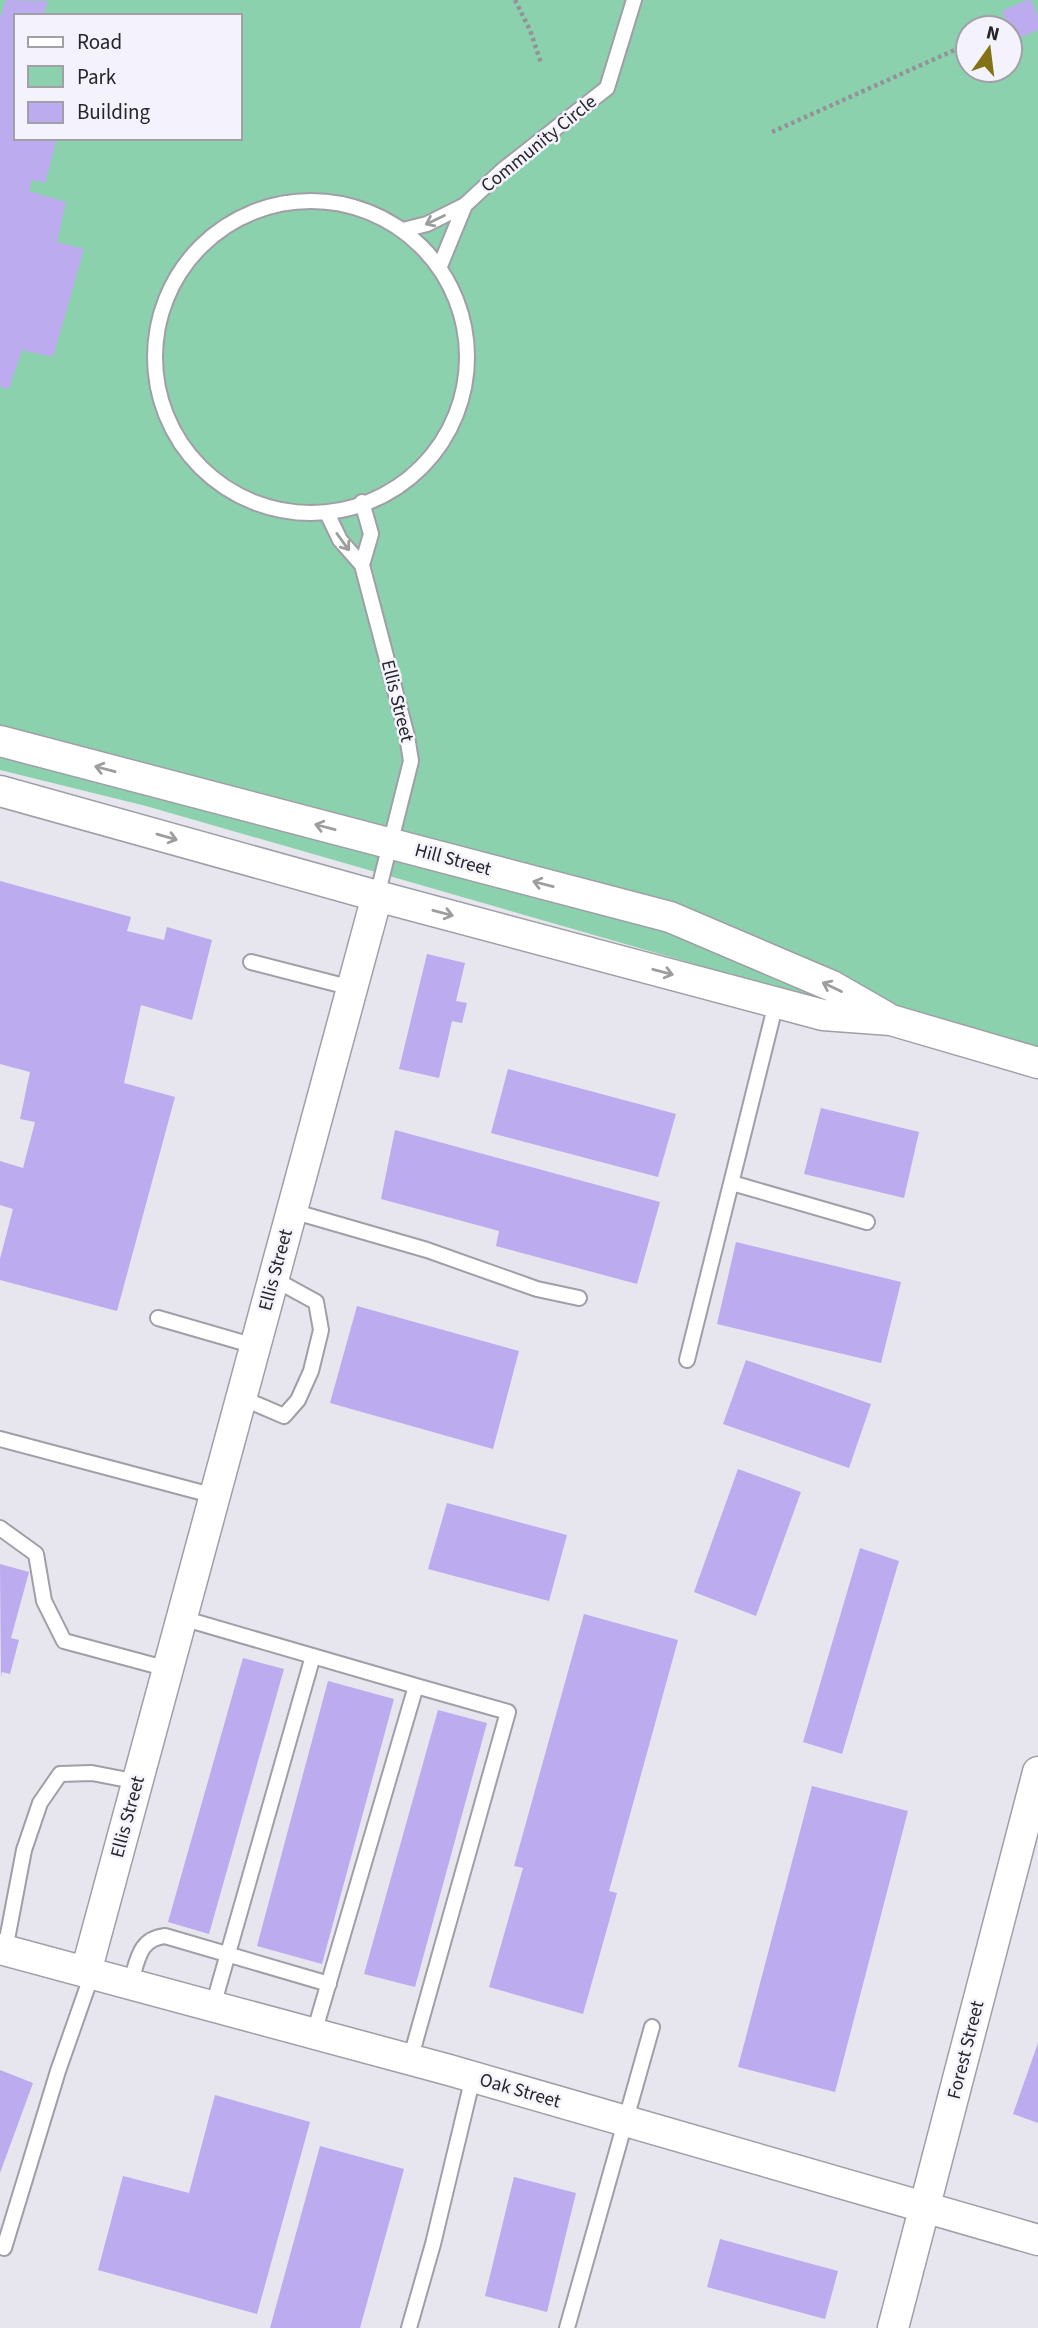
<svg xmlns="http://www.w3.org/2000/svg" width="1038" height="2328" font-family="'Source Sans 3',sans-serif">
<rect width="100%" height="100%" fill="#e7e5ee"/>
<path fill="#8cd1ae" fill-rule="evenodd" d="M0 0H1038V1063L146 806 0 770ZM16 16H240V138H16ZM968 28H1010V70H968Z"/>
<path fill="#bcabee" d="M6 0 48 1 43 16H16V138H57L45 183 32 180 29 191 66 202 57 242 84 249 53 357 22 350 9 389 0 387V18Z
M1027 0H1031L1038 17V30L1014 40 1002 11Z
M0 881 131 917 127 931 164 940 167 927 212 940 192 1020 141 1005 124 1083 175 1097 117 1311 0 1280V1259L13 1209 0 1205V1161L23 1168 35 1122 20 1119 30 1072 0 1064Z
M427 954 465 963 456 1001 467 1003 462 1023 452 1021 439 1078 399 1069Z
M508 1069 676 1114 658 1177 491 1133Z
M821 1108 919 1132 904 1198 804 1174Z
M395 1130 660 1202 637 1284 496 1246 499 1231 381 1199Z
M736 1242 901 1282 881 1363 717 1324Z
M357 1306 519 1351 493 1449 330 1403Z
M746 1360 871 1404 849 1468 723 1424Z
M738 1469 801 1492 756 1616 694 1592Z
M447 1503 567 1535 549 1601 428 1569Z
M860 1548 899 1561 842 1754 803 1742Z
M0 1564 29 1572 11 1638 19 1640 10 1674 2 1672 1 1677Z
M584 1614 678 1640 609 1891 617 1893 583 2014 489 1987 523 1868 514 1866Z
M243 1658 284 1669 209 1934 168 1922Z
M328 1681 394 1699 322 1964 257 1946Z
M438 1710 487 1723 415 1987 364 1974Z
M812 1786 908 1811 835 2092 738 2067Z
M1038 2043V2123L1013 2114Z
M0 2070 33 2083 0 2173Z
M215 2095 310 2122 257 2314 98 2270 123 2176 189 2193Z
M320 2146 404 2169 360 2328H270Z
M514 2177 576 2193 547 2312 485 2296Z
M720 2239 838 2271 825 2319 707 2287Z"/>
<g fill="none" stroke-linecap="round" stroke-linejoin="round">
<g stroke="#a09ea7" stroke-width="18">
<path id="lane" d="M155 357a156 156 0 1 1 312 0a156 156 0 1 1-312 0Z
M403 230 427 224 465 205 504 169 607 88 634 0
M440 266 465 205
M362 502 371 534 362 565
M328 515 340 540 362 565 407 736 411 761 377 896
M251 962 352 988
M732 1183 867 1222
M292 1211 427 1250 537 1289 579 1298
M158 1318 255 1346
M687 1360 776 1003
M242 1398 284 1416 298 1400 311 1371 321 1330 316 1302 274 1279
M0 1439 215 1496
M0 1528 36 1554 44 1601 64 1641 168 1669
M182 1618 416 1686 314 2033
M5 1950 24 1850 40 1803 60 1774 92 1773 138 1782
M130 1984C138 1961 138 1939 165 1936L329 1984
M213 2006 313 1656
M410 2060 508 1712 416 1686
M4 2248 58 2071 92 1974
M409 2328 433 2244 473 2077
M567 2328 652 2027"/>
</g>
<g stroke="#a09ea7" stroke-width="33">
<path id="street" d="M0 741 670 917 832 986 886 1017
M0 791 377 896 823 1015 891 1020 1038 1063
M0 1949 449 2070 1038 2240
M86 1972 377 896
M893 2328 1038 1772"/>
</g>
<path stroke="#939298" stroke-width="4.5" stroke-dasharray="3.5 3.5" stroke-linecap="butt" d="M515 0 530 30 541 63
M772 132 968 44"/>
<use href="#lane" stroke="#fff" stroke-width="14"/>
<use href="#street" stroke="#fff" stroke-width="30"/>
</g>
<defs><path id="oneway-shaft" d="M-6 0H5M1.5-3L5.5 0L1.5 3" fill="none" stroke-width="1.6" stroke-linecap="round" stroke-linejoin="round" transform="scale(1.75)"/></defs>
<g stroke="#9d9d9e">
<use href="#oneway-shaft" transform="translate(435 220) rotate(155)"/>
<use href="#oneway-shaft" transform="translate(343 542) rotate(54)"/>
<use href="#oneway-shaft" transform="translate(105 769) rotate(-165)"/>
<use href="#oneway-shaft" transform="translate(325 827) rotate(-165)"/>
<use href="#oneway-shaft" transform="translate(167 837) rotate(16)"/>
<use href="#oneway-shaft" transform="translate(543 884) rotate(-165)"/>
<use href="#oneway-shaft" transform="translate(443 913) rotate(15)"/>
<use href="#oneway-shaft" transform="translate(663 972) rotate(15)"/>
<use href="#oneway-shaft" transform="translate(832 987) rotate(-154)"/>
</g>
<g text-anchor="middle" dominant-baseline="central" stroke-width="5" stroke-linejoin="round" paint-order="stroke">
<g font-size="19" fill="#262528" stroke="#f4f2fc">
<text transform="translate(539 144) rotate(-39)">Community Circle</text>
<text transform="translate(397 701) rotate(76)">Ellis Street</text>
<text transform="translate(453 860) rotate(15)">Hill Street</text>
<text transform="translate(276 1270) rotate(-75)">Ellis Street</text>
<text transform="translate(128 1817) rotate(-75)">Ellis Street</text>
<text transform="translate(966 2050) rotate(-76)">Forest Street</text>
<text transform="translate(520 2091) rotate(16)">Oak Street</text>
</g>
</g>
<rect x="14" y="14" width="228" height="126" fill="#f4f2fc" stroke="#a2a0a7" stroke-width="2"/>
<rect x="28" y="37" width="35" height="10" fill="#ffffff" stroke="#a2a0a7" stroke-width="2"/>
<text x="77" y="49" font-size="21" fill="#262528">Road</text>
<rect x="28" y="66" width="35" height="21" fill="#8cd1ae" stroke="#a2a0a7" stroke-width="2"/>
<text x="77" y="84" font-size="21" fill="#262528">Park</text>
<rect x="28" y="102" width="35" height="21" fill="#bcabee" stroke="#a2a0a7" stroke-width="2"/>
<text x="77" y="119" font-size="21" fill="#262528">Building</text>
<g transform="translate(989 49) rotate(14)"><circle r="33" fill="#f4f2fc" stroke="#a2a0a7" stroke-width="2"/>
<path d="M0-5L12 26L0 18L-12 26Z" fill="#827214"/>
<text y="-10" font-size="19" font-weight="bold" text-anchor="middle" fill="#262528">N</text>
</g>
</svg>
